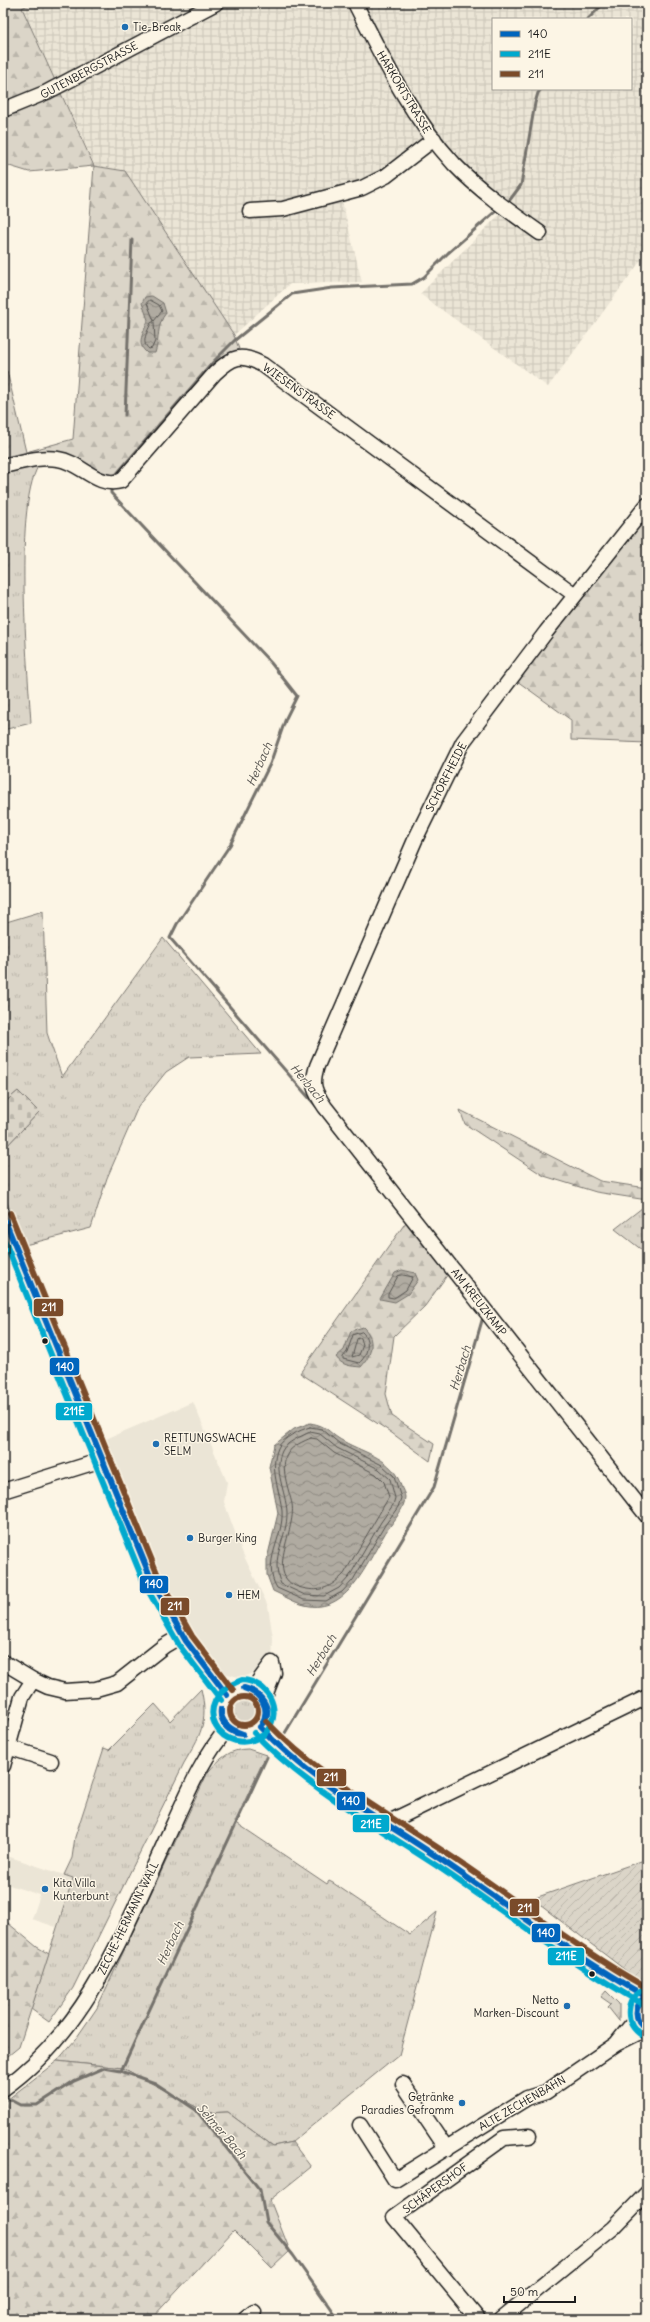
<svg xmlns="http://www.w3.org/2000/svg" width="650" height="2322" font-family="Delius,sans-serif">
<defs>
<pattern id="industrial-grid" width="8" height="8" patternUnits="userSpaceOnUse"><rect width="8" height="8" fill="#ebe5d6"/><path d="M0 4h8M4 0v8" fill="none" stroke="#c9c4b7"/></pattern>
<pattern id="grass-tufts" width="24" height="20" patternUnits="userSpaceOnUse"><rect width="24" height="20" fill="#dbd5c8"/><path d="M3 7l-1-3M5 7V3M7 7l1-3M15 17l-1-3M17 17v-4M19 17l1-3" fill="none" stroke="#bbb6ab"/></pattern>
<pattern id="forest-firs" width="22" height="20" patternUnits="userSpaceOnUse"><rect width="22" height="20" fill="#dbd5c8"/><path d="M5 1l3.5 6h-7zM16 11l3.5 6h-7z" fill="#bbb6ab"/></pattern>
<pattern id="cemetery-stones" width="16" height="16" patternUnits="userSpaceOnUse"><rect width="16" height="16" fill="#dbd5c8"/><path d="M2 7V4a2 2 0 0 1 4 0v3zM10 15v-3a2 2 0 0 1 4 0v3z" fill="#bbb6ab"/></pattern>
<pattern id="garden-furrows" width="10" height="10" patternUnits="userSpaceOnUse"><rect width="10" height="10" fill="#dbd5c8"/><path d="M-1 1l2-2M0 10L10 0M9 11l2-2" fill="none" stroke="#bbb6ab"/></pattern>
<pattern id="water-waves" width="16" height="10" patternUnits="userSpaceOnUse"><rect width="16" height="10" fill="#b0aba1"/><path d="M0 5q4-4 8 0t8 0" fill="none" stroke="#8e8a82"/></pattern>
</defs>
<rect width="100%" height="100%" fill="#fcf5e5"/>
<filter id="ink" filterUnits="userSpaceOnUse"><feTurbulence type="fractalNoise" baseFrequency=".025" numOctaves="2"/><feDisplacementMap in="SourceGraphic" scale="8" xChannelSelector="R" yChannelSelector="G"/><feConvolveMatrix kernelMatrix="1 2 1 2 8 2 1 2 1" color-interpolation-filters="sRGB"/></filter>
<g filter="url(#ink)">
<path fill="#ebe5d6" d="M193 1402 227 1482 224 1502 243 1554 268 1606 273 1638 272 1663 242 1678 224 1673 196 1645 156 1575 101 1441Z
M7 1856 73 1878 56 1927 32 1919 40 1895 3 1883V1867Z"/>
<path fill="url(#industrial-grid)" fill-rule="evenodd" d="M32 3H647V252L548 387 420 294 500 214 433 148 384 187 342 201 362 282 290 284 234 335 125 171 95 166 22 8ZM493 19H631V89H493Z"/>
<path fill="url(#grass-tufts)" stroke="#7c7872" d="M7 371 26 452V458L41 462C12 498 28 672 31 723L3 730V373Z
M43 911 47 1033 62 1077 163 938 261 1054 189 1057 166 1072 138 1107 107 1178 91 1228 25 1245 3 1193V1150L39 1112 18 1091 3 1104V923Z
M647 1204V1254L615 1229Z
M201 1689C209 1722 200 1736 184 1763L73 1988 49 2022 31 2009 73 1878 64 1875 72 1858 75 1837 104 1748 109 1750 155 1704 170 1721Z
M225 1712a18 18 0 1 1 36 0a18 18 0 1 1-36 0Z
M248 1749 266 1755 235 1822 327 1884 329 1881 333 1883 410 1935 437 1912 399 2055 292 2142 273 2146 227 2112 207 2113 123 2068 57 2061 75 2040 97 2008 208 1772C220 1759 229 1749 248 1749Z
M606 1991 619 2004V2021L608 2007 611 2004 601 1997Z"/>
<path fill="url(#forest-firs)" stroke="#7c7872" d="M3 3H32L22 8 94 166 125 171 234 335 239 349 219 361 124 474 110 480 73 459 26 458V452L73 439 94 166 29 172 3 164Z
M647 517V743L571 740V720L517 681Z
M460 1110 600 1181 647 1188V1200L596 1192 544 1176 465 1124Z
M406 1222 448 1274 425 1306 394 1336 386 1394 392 1416 434 1444 430 1461 389 1431 300 1373Z
M3 1919 37 1947 49 1954 19 2047 3 2060Z
M57 2061 123 2068 207 2113 227 2112 273 2146 292 2142 311 2167 270 2200 290 2251 272 2268 234 2230 151 2319H3V2103Z"/>
<path fill="url(#cemetery-stones)" stroke="#7c7872" d="M18 1091 39 1112 3 1150V1104Z"/>
<path fill="url(#garden-furrows)" stroke="#7c7872" d="M647 1859V1981L637 1979 532 1899Z"/>
<path fill="url(#water-waves)" stroke="#75726c" d="M152 296 163 303 166 313C156 325 160 339 155 353H147C135 343 144 333 148 320L142 303 145 297Z
M402 1270 415 1273 418 1280 408 1294 395 1302 380 1299 395 1273Z
M363 1327C376 1339 372 1355 361 1367 351 1366 342 1366 336 1357L344 1350 351 1331Z
M310 1423C329 1426 328 1433 343 1441 366 1454 393 1458 401 1486 402 1489 405 1494 405 1497 405 1511 389 1525 383 1537 365 1567 345 1618 301 1604 292 1601 282 1595 273 1591L267 1575V1559L278 1513 269 1467 274 1445 294 1429Z"/>
<g fill="none" stroke-linecap="round" stroke-linejoin="round">
<path stroke="#575551" stroke-width="1" d="M150 300 159 305 162 311 154 321 147 303Z
M154 322 155 341 152 348 149 349C140 342 148 331 151 323Z
M403 1275 413 1277 406 1290 394 1298 388 1297V1294L398 1276Z
M362 1332C371 1339 368 1356 359 1363L343 1359V1357L347 1352 353 1335Z
M361 1338 363 1345 359 1355 352 1357 357 1339Z
M310 1427 322 1429 340 1444 382 1465 394 1476 401 1498 398 1507 385 1525 353 1580 342 1592 326 1601 304 1600 277 1588C261 1562 284 1538 282 1511 280 1490 269 1470 278 1448 282 1438 300 1430 310 1427Z
M310 1432 320 1434 337 1448 379 1469 390 1479 395 1498 393 1505 381 1522 349 1577 339 1588 324 1596 305 1595 281 1584C269 1557 288 1538 287 1512 286 1492 273 1470 282 1451 286 1442 302 1436 310 1432Z
M311 1438 317 1439 334 1453 376 1474 384 1482 389 1497 344 1574C333 1585 323 1592 307 1589 259 1582 297 1533 292 1504 289 1490 279 1466 288 1453 292 1446 304 1441 311 1438Z"/>
<path stroke="#75726c" stroke-width="3" d="M588 19 604 3
M509 201 521 185 535 103 538 93 541 89
M125 415 132 240
M114 477 215 360 235 340 292 294 332 288 412 284 424 277 448 253 497 210
M111 486V493L271 663 297 696 286 718 270 764 230 845 177 924 170 938 317 1107
M285 1733 434 1487 483 1317
M121 2071 267 1757
M3 2096 20 2105H37L74 2081 104 2068 121 2071 155 2083 196 2110 260 2190 266 2222 293 2255 338 2319"/>
<g stroke="#1c1c1c" stroke-width="17">
<path id="minor" d="M355 3C383 59 411 117 454 164 479 190 510 212 540 233
M3 110 47 92 216 3
M250 211 283 209 362 188 386 176 434 139
M3 466C21 462 40 456 58 459 81 462 96 488 121 481L215 373C233 356 241 353 263 365L575 595
M647 505 546 632 463 742 415 840 317 1066C311 1085 314 1091 325 1107L647 1516
M6 1490 102 1460
M3 1662 33 1680 48 1687 65 1691 96 1689 117 1683 164 1646 181 1636
M252 1690 272 1663
M263 1701 274 1673 272 1663
M8 1747 51 1761
M3 1766 22 1697 33 1680
M387 1823 647 1697
M636 2019 616 2044 646 2029
M403 2084 447 2149
M3 2089C92 2026 128 1920 173 1825 188 1792 204 1755 228 1728
M360 2125 395 2180 527 2098 546 2092 616 2044
M245 2319 254 2312
M478 2319 394 2217 504 2138 529 2136
M501 2319 613 2228 647 2193"/>
</g>
<g stroke="#1c1c1c" stroke-width="20">
<path id="major" d="M3 1216 152 1581C173 1623 196 1660 227 1695
M220 1711a23 23 0 1 1 46 0a23 23 0 1 1-46 0Z
M260 1727C310 1785 382 1819 445 1862 511 1907 574 1958 645 1996
M647 1996C632 2003 632 2022 647 2029"/>
</g>
<use href="#minor" stroke="#fcf5e5" stroke-width="14"/>
<use href="#major" stroke="#fcf5e5" stroke-width="17"/>
<g stroke="#fcf5e5" stroke-width="9">
<path id="bus-1" d="M3 1216 152 1581 186 1641 227 1695
M244 1688C261 1693 271 1708 262 1724
M244 1688C260 1692 275 1709 262 1724
M221 1709C220 1723 231 1730 243 1734
M221 1709C219 1723 229 1733 243 1734
M260 1727C314 1784 382 1819 446 1863 512 1908 575 1957 645 1996
M647 1996C633 2005 633 2020 647 2029"/>
</g>
<g stroke="#fcf5e5" stroke-width="9">
<path id="bus-2" d="M3 1237 145 1585 179 1645 221 1700
M254 1733C308 1789 375 1825 440 1868 507 1913 570 1963 641 2003
M265 1734C222 1763 184 1701 242 1680 268 1681 283 1710 267 1731
M643 1989C624 2001 624 2024 643 2036"/>
</g>
<g stroke="#fcf5e5" stroke-width="9">
<path id="bus-3" d="M10 1213 159 1578 192 1636 233 1690
M230 1711a14 14 0 1 1 28 0a14 14 0 1 1-28 0Z
M266 1721C319 1777 385 1812 449 1855 515 1899 577 1949 647 1988"/>
</g>
<use href="#bus-1" stroke="#0065bd" stroke-width="6"/>
<use href="#bus-2" stroke="#00a9ce" stroke-width="6"/>
<use href="#bus-3" stroke="#7a4b2a" stroke-width="6"/>
</g>
</g>
<g fill="#1f6fb2" stroke="#fcf5e5" stroke-width="1.5">
<circle cx="125" cy="27" r="4"/>
<circle cx="156" cy="1444" r="4"/>
<circle cx="190" cy="1538" r="4"/>
<circle cx="229" cy="1595" r="4"/>
<circle cx="45" cy="1889" r="4"/>
<circle cx="567" cy="2006" r="4"/>
<circle cx="462" cy="2103" r="4"/>
</g>
<g fill="#1c1c1c" stroke="#fcf5e5" stroke-width="1.5">
<circle cx="45" cy="1341" r="3.5"/>
<circle cx="592" cy="1974" r="3.5"/>
</g>
<g text-anchor="middle" dominant-baseline="central" stroke-width="3" stroke-linejoin="round" paint-order="stroke">
<g font-size="11" fill="#1c1c1c" stroke="#fcf5e5" text-anchor="start">
<text x="133" y="27">Tie-Break</text>
<text x="164" y="1438">RETTUNGSWACHE<tspan x="164" dy="13">SELM</tspan></text>
<text x="198" y="1538">Burger King</text>
<text x="237" y="1595">HEM</text>
<text x="53" y="1883">Kita Villa<tspan x="53" dy="13">Kunterbunt</tspan></text>
<text x="559" y="2000" text-anchor="end">Netto<tspan x="559" dy="13">Marken-Discount</tspan></text>
<text x="454" y="2097" text-anchor="end">Getränke<tspan x="454" dy="13">Paradies Gefromm</tspan></text>
</g>
<g font-size="11" fill="#1c1c1c" stroke="#fcf5e5">
<text transform="translate(89 70) rotate(-28)">GUTENBERGSTRASSE</text>
<text transform="translate(404 92) rotate(59)">HARKORTSTRASSE</text>
<text transform="translate(299 391) rotate(36)">WIESENSTRASSE</text>
<text transform="translate(446 777) rotate(-63)">SCHORFHEIDE</text>
<text transform="translate(479 1302) rotate(52)">AM KREUZKAMP</text>
<text transform="translate(128 1918) rotate(-64)">ZECHE-HERMANN-WALL</text>
<text transform="translate(522 2103) rotate(-30)">ALTE ZECHENBAHN</text>
<text transform="translate(435 2188) rotate(-36)">SCHÄPERSHOF</text>
</g>
<g font-size="12" font-style="italic" fill="#575551" stroke="#fcf5e5">
<text transform="translate(259 764) rotate(-66)">Herbach</text>
<text transform="translate(308 1083) rotate(50)">Herbach</text>
<text transform="translate(460 1368) rotate(-73)">Herbach</text>
<text transform="translate(321 1655) rotate(-59)">Herbach</text>
<text transform="translate(170 1943) rotate(-65)">Herbach</text>
<text transform="translate(222 2131) rotate(49)">Selmer Bach</text>
</g>
</g>
<g stroke="#fcf5e5" stroke-width="1.5">
<rect x="33" y="1298" width="31" height="19" rx="4" fill="#7a4b2a"/>
<rect x="49" y="1357" width="31" height="19" rx="4" fill="#0065bd"/>
<rect x="55" y="1402" width="38" height="19" rx="4" fill="#00a9ce"/>
<rect x="139" y="1575" width="30" height="19" rx="4" fill="#0065bd"/>
<rect x="160" y="1597" width="30" height="19" rx="4" fill="#7a4b2a"/>
<rect x="316" y="1768" width="31" height="19" rx="4" fill="#7a4b2a"/>
<rect x="336" y="1791" width="30" height="20" rx="4" fill="#0065bd"/>
<rect x="352" y="1814" width="38" height="19" rx="4" fill="#00a9ce"/>
<rect x="509" y="1898" width="31" height="19" rx="4" fill="#7a4b2a"/>
<rect x="531" y="1923" width="30" height="20" rx="4" fill="#0065bd"/>
<rect x="547" y="1947" width="38" height="19" rx="4" fill="#00a9ce"/>
</g>
<g font-size="11" text-anchor="middle" font-weight="bold" fill="#fff">
<text x="49" y="1311">211</text>
<text x="65" y="1371">140</text>
<text x="74" y="1415">211E</text>
<text x="154" y="1588">140</text>
<text x="175" y="1610">211</text>
<text x="331" y="1781">211</text>
<text x="351" y="1805">140</text>
<text x="371" y="1828">211E</text>
<text x="525" y="1912">211</text>
<text x="546" y="1937">140</text>
<text x="566" y="1960">211E</text>
</g>
<rect width="650" height="2322" fill="none" stroke="#fcf5e5" stroke-width="16"/>
<rect x="8" y="8" width="634" height="2306" fill="none" stroke="#1c1c1c" stroke-width="1.5" filter="url(#ink)"/>
<rect x="492" y="18" width="140" height="72" fill="#fcf5e5" stroke="#a29e95"/>
<rect x="500" y="31" width="20" height="6" fill="#0065bd" stroke="#a29e95"/>
<text x="528" y="38" font-size="12" fill="#1c1c1c">140</text>
<rect x="500" y="51" width="20" height="6" fill="#00a9ce" stroke="#a29e95"/>
<text x="528" y="58" font-size="12" fill="#1c1c1c">211E</text>
<rect x="500" y="71" width="20" height="6" fill="#7a4b2a" stroke="#a29e95"/>
<text x="528" y="78" font-size="12" fill="#1c1c1c">211</text>
<path d="M504 2296v6h71v-6" fill="none" stroke="#1c1c1c" stroke-width="2"/>
<text x="510" y="2296" font-size="12" fill="#1c1c1c" stroke="#fcf5e5" stroke-width="3" paint-order="stroke">50 m</text>
</svg>
